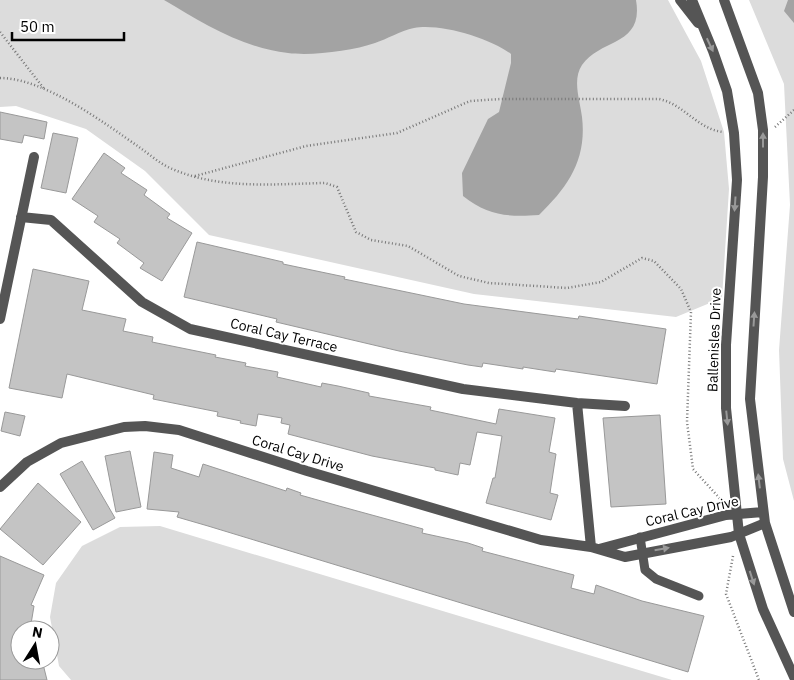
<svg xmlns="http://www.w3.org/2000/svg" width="794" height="680" font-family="'IBM Plex Sans',sans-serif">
<rect width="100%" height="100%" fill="#fff"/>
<path fill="#dcdcdc" d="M0 0H668L701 61 724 132 729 189 722 298 676 317 474 294 209 235 145 171 86 129 16 106 0 107Z
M749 0H794V501L783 459 779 350 790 205 784 84Z
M160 526 672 680H71L59 666 50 617 56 583 82 546 120 527Z"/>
<path fill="#a3a3a3" d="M164 0H636C644 46 601 38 582 65 572 80 580 100 582 117 587 160 568 187 539 215 508 217 488 216 463 196L462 173 488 119 499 112 511 63V54C490 38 440 23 414 28 400 31 387 39 375 43 352 51 312 56 288 53 242 48 203 23 164 0Z
M788 0H794V23L784 11Z"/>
<path fill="#c4c4c4" stroke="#999" d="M0 112 47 122 44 139 24 135 22 143 0 139Z
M53 133 78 138 66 193 41 188Z
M104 153 125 168 121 173 147 190 144 195 170 214 167 218 192 233 162 281 140 268 144 263 117 243 120 239 94 222 98 216 72 199Z
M197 242 283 262V264L345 277 344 279 464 304 578 319 579 316 666 329 657 384 556 369 555 372 523 367V369L483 363 482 367 468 365 399 351 276 322 277 319 184 297Z
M33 269 89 281 82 310 126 319 123 331 153 337 152 342 216 355 215 357 246 363 245 366 278 372 277 377 321 387 322 383 338 386 369 393V396L431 407 430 410 496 424 499 409 555 418 549 452 556 454 550 493 558 495 551 520 486 503 493 478H495L502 436 477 432 470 465 460 463 458 475 435 470V468L372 456 288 434 290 425 281 423 282 418 258 414 256 426 240 423 241 421 217 416 218 412 153 399 154 395 67 374 62 398 9 388Z
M5 412 25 416 20 436 1 431Z
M660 415 666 504 611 507 603 418Z
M130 451 141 507 116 512 105 456Z
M154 452 173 455 171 468 199 477 203 464 286 491 287 488 301 493 300 495 339 506 423 529 422 533 468 543 483 548 482 551 574 575 571 588 594 594 596 585 642 601 704 616 688 672 208 526 177 517 179 512 147 509Z
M82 461 115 518 93 530 60 474Z
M38 483 81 522 43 565 0 529Z
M0 556 44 575 31 605 34 606 30 630H20V660H42L47 680H0Z"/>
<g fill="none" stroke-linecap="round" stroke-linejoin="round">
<path stroke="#777" stroke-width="2.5" stroke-dasharray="1 2.5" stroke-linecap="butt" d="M0 32 45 90
M0 78C44 78 103 122 139 147 149 154 159 163 170 168 219 190 273 184 325 183L337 187 356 232 371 240 408 246 459 276 489 283 567 288 601 282 642 258 654 261 681 289 691 312 687 422 693 469 723 502
M775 127 794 110
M195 176 306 146 397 133 470 101 501 99H659C684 104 697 129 723 132
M733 556 726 594 759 680"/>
<path stroke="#555" stroke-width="9" d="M640 537 645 570 656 579 699 596"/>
<path stroke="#555" stroke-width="10" d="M680 0 698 23
M692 0 713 51 727 91 734 133 737 180 726 345V408L739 534 763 609 794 677
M724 0 758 93 763 130V177L750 399 765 523 794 612
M21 217 51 220 142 302 190 329 463 389 577 403 625 406
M0 319 34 157
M577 403 591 547
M0 487 27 462 61 443 124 427 145 426 179 430 307 471 541 540 591 547 625 557 731 537 765 523
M599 549 726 515 763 512"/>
</g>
<defs><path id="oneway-solid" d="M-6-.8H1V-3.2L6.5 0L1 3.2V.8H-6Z" transform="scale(1.25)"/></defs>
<g fill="#999">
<use href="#oneway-solid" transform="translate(710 45) rotate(65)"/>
<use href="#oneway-solid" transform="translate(763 140) rotate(-90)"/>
<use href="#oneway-solid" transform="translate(735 204) rotate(94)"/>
<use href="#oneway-solid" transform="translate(754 319) rotate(-86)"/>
<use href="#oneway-solid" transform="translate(727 418) rotate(84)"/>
<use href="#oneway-solid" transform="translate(759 481) rotate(-97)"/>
<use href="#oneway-solid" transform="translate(662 549) rotate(-10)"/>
<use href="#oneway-solid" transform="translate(752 578) rotate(72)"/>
</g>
<g text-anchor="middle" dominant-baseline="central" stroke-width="4" stroke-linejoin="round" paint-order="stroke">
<g font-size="14" fill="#000" stroke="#fff">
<text transform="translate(284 335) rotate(13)">Coral Cay Terrace</text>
<text transform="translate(714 340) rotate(-88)">Ballenisles Drive</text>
<text transform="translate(298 453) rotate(17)">Coral Cay Drive</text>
<text transform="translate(692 511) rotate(-13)">Coral Cay Drive</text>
</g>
</g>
<g transform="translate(35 645) rotate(11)"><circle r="24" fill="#ffffff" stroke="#999999"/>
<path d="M0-4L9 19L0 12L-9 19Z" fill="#000000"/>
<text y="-8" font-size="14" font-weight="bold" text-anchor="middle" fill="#000000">N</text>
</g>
<path d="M12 32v8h112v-8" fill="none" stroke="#000000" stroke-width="2.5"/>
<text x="20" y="32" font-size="15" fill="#000000" stroke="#ffffff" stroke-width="4" paint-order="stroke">50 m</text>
</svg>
